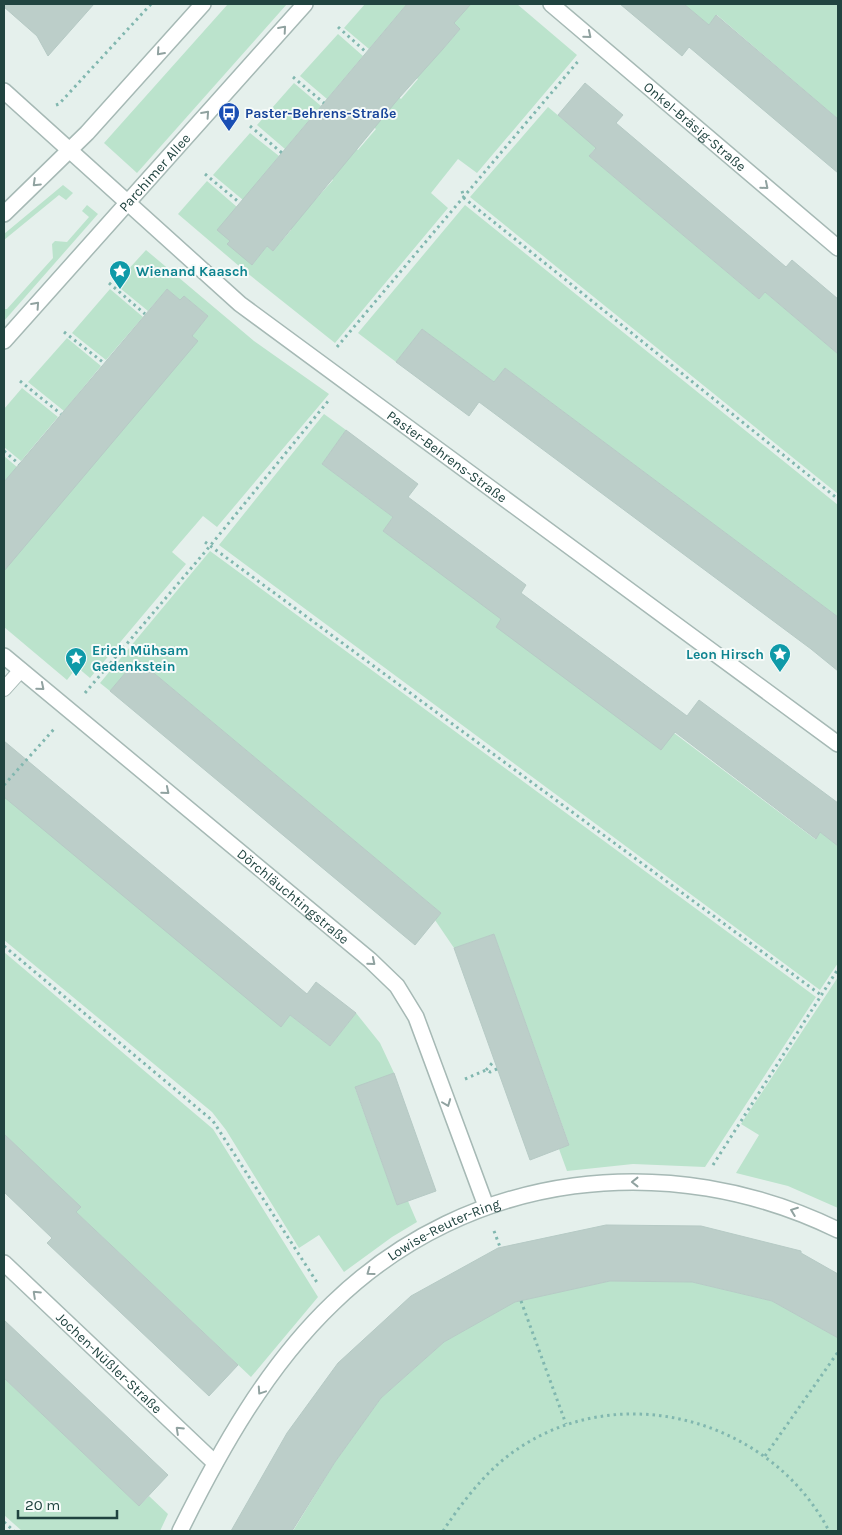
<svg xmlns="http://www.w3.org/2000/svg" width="842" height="1535" font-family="Karla,sans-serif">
<rect width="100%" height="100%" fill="#e5f0ec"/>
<path fill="#bbe3cc" d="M228 4H287L137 173 104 143Z
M365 4 406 5 369 49 344 28Z
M470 4H517L577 55 477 173 458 159 431 193 448 208 335 343 246 272 178 214 207 181 237 207 230 241 252 265 267 246 273 251 291 230 285 225 310 196 315 200 333 180 327 174 352 145 358 150 376 129 370 124 395 94 401 99 418 79 412 74 437 44 443 49 460 29 454 23Z
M684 4H838V119L717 15 709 25Z
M338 34 363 56 327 99 300 76Z
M294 83 321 106 285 149 257 125Z
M548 107 596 147 589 156 759 299 765 292 838 354V494L470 197Z
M250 133 279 156 243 200 213 175Z
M63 185 73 193 66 200 59 195 4 240V234Z
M87 205 98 214 4 321V309H7L53 258 52 244 55 241 67 242 89 217 82 211Z
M465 205 838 505V617L505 368 494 382 422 329 396 362 358 333Z
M146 250 254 341 329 394 217 527 203 516 172 552 186 564 90 678 77 667 67 680 4 627V559L9 563 197 341 192 336 208 316 184 296 180 300 167 289 148 311 115 284Z
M110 289 143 317 106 360 72 333Z
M67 338 101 366 64 411 28 382Z
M22 388 58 417 21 461 4 447V409Z
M324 414 346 430 322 464 393 517 383 531 502 619 496 627 674 733 815 839 820 832 838 846V963L820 990 219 545Z
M4 456 17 467 4 482Z
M210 551 816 997 705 1167 633 1164 567 1171 559 1149 569 1144 494 934 454 948 435 920 441 913 137 659 110 691 100 683Z
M29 763 290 1015 330 1046 356 1013 380 1043 394 1073 355 1088 397 1205 408 1201 417 1222 392 1237 344 1272 319 1235 299 1248 226 1130 212 1112 4 940V791Z
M4 952 213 1129 318 1297 251 1377 76 1212 81 1207 4 1134Z
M838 977V1208L788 1186 736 1173 759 1135 741 1124Z
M610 1281 692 1282 772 1301 838 1338V1531H293L335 1462 381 1398 444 1342 514 1302Z
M4 1378 139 1506 149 1496 168 1514 160 1531H22L4 1515Z"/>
<path fill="#bccec9" stroke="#b6cac5" d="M4 4H94L48 56 37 36 4 7Z
M407 4H471L454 23 460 29 443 49 399 98 273 251 267 246 252 265 227 244 230 241 217 230Z
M620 4H684L709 25 716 15 838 119V173L689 47 682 56Z
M585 83 623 115 616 123 786 267 792 260 838 299V354L765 292 759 299 589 156 596 148 558 115Z
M167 289 180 300 184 296 208 316 192 336 198 341 4 571V482Z
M422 329 494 382 505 368 838 617V671L811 649 479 402 469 416 396 362Z
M346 430 418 484 408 497 526 585 521 593 687 716 699 700 838 803V846L820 832 816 839 675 732 661 750 496 627 501 619 383 531 393 517 322 464Z
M137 659 441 913 415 945 110 691Z
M4 741 307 994 316 982 356 1013 330 1046 290 1015 281 1027 4 797Z
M494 934 569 1145 530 1160 454 948Z
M394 1073 436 1191 397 1205 355 1087Z
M4 1134 81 1207 76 1212 238 1365 209 1396 47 1243 52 1238 4 1192Z
M606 1225 701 1226 801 1251V1253L838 1274V1338L772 1301 692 1282 610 1281 515 1302 444 1342 381 1398 335 1462 292 1531H231L287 1433 338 1363 411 1296 498 1248Z
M4 1320 168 1475 139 1506 4 1378Z"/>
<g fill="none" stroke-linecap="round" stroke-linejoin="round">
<g stroke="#a6b9b5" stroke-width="16">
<path id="service" d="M4 689 21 670"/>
</g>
<g stroke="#a6b9b5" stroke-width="18">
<g id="minor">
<path id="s1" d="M551 4 838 248"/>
<path id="s2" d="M4 91 240 304 838 744"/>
<path id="s3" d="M4 656 370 960 397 986 416 1017 486 1206"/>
<path id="s4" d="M4 1263 215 1463"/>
<path id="s5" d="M180 1531C220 1450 267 1366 333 1303 470 1170 670 1148 838 1230"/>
</g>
</g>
<g stroke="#a6b9b5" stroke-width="18">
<g id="tertiary">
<path d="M4 214 87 133 203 4"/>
<path id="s6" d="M4 341 305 4"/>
</g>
</g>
<path stroke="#81b7af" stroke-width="3" stroke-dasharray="2.5 4" stroke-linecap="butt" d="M338 27 366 52
M293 77 324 103
M56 105 59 104 151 4
M250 126 282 153
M205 174 240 203
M462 191 464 198 838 499
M109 283 145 314
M64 332 104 363
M337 347 580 59
M20 381 61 414
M4 451 19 464
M205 542 821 995
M85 693 210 546 329 400
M4 785 55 728
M4 946 213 1121 318 1284
M486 1070 494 1061
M465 1079 486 1070 490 1072 497 1069
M713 1165 838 969
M494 1231 500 1247
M521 1301 566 1424
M765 1456 838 1352
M4 1522 14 1531
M443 1531C463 1501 488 1468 519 1448 624 1378 772 1421 829 1531"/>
<use href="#service" stroke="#fff" stroke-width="14"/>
<use href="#minor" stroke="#fff" stroke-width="15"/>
<use href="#tertiary" stroke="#fff" stroke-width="15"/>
</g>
<defs><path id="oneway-chevron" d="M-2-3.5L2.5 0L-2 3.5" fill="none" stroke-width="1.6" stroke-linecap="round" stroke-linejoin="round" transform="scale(1.25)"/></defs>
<g stroke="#90a2a0">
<use href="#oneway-chevron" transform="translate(283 29) rotate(-49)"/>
<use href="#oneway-chevron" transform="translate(588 35) rotate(40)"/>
<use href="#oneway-chevron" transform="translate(160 52) rotate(132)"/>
<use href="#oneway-chevron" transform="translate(206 114) rotate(-48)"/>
<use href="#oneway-chevron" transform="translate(36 183) rotate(136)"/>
<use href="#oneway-chevron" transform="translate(765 186) rotate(40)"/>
<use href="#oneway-chevron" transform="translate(36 305) rotate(-48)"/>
<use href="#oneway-chevron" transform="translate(41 687) rotate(40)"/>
<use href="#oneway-chevron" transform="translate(166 791) rotate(40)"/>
<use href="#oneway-chevron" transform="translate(372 962) rotate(40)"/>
<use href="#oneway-chevron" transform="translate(447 1103) rotate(69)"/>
<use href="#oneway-chevron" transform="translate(635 1182) rotate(180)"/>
<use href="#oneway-chevron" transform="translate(794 1211) rotate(-159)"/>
<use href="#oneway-chevron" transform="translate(370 1272) rotate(144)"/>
<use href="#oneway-chevron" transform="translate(36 1294) rotate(-137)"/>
<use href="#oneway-chevron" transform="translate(261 1391) rotate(124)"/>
<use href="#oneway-chevron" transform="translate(179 1430) rotate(-137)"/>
</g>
<defs>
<g id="bus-pin" transform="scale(1.125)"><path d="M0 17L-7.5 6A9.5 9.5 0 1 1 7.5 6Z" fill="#1a4fb4" stroke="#f6fbf9"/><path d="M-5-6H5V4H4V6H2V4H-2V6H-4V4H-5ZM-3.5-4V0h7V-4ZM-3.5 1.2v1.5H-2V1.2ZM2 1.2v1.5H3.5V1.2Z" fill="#fff"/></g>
<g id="sight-pin" transform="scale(1.125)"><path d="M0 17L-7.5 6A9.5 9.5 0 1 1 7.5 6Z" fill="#0f9aa8" stroke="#f6fbf9"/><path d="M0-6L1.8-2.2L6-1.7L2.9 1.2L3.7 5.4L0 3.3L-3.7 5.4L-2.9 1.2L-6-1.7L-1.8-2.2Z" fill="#fff"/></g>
</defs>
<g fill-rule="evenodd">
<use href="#bus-pin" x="229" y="113"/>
<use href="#sight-pin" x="120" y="271"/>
<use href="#sight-pin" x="780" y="654"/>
<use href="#sight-pin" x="76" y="658"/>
</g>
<g text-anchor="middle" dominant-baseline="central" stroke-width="4" stroke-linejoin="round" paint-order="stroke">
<g font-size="14" font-weight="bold" fill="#164399" stroke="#f6fbf9" text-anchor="start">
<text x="245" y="113">Paster-Behrens-Straße</text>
</g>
<g font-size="14" fill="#214440" stroke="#f6fbf9">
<text stroke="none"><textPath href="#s1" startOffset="189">Onkel-Bräsig-Straße</textPath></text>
<text stroke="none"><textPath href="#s6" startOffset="226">Parchimer Allee</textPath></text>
<text stroke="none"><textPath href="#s2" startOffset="575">Paster-Behrens-Straße</textPath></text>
<text stroke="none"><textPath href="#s3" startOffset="376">Dörchläuchtingstraße</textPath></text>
<text stroke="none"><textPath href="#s5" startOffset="410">Lowise-Reuter-Ring</textPath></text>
<text stroke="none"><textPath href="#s4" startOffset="145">Jochen-Nüßler-Straße</textPath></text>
</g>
<g font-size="14" font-weight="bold" fill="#0d838f" stroke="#f6fbf9" text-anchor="start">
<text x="136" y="271">Wienand Kaasch</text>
<text x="92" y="650">Erich Mühsam<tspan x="92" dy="16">Gedenkstein</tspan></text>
<text x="764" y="654" text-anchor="end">Leon Hirsch</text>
</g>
</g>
<rect width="842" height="1535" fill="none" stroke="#214440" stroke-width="10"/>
<path d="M18 1510v8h99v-8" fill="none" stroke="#214440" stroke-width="2.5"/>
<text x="25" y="1510" font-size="15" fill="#214440" stroke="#f6fbf9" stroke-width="4" paint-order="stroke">20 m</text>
</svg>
